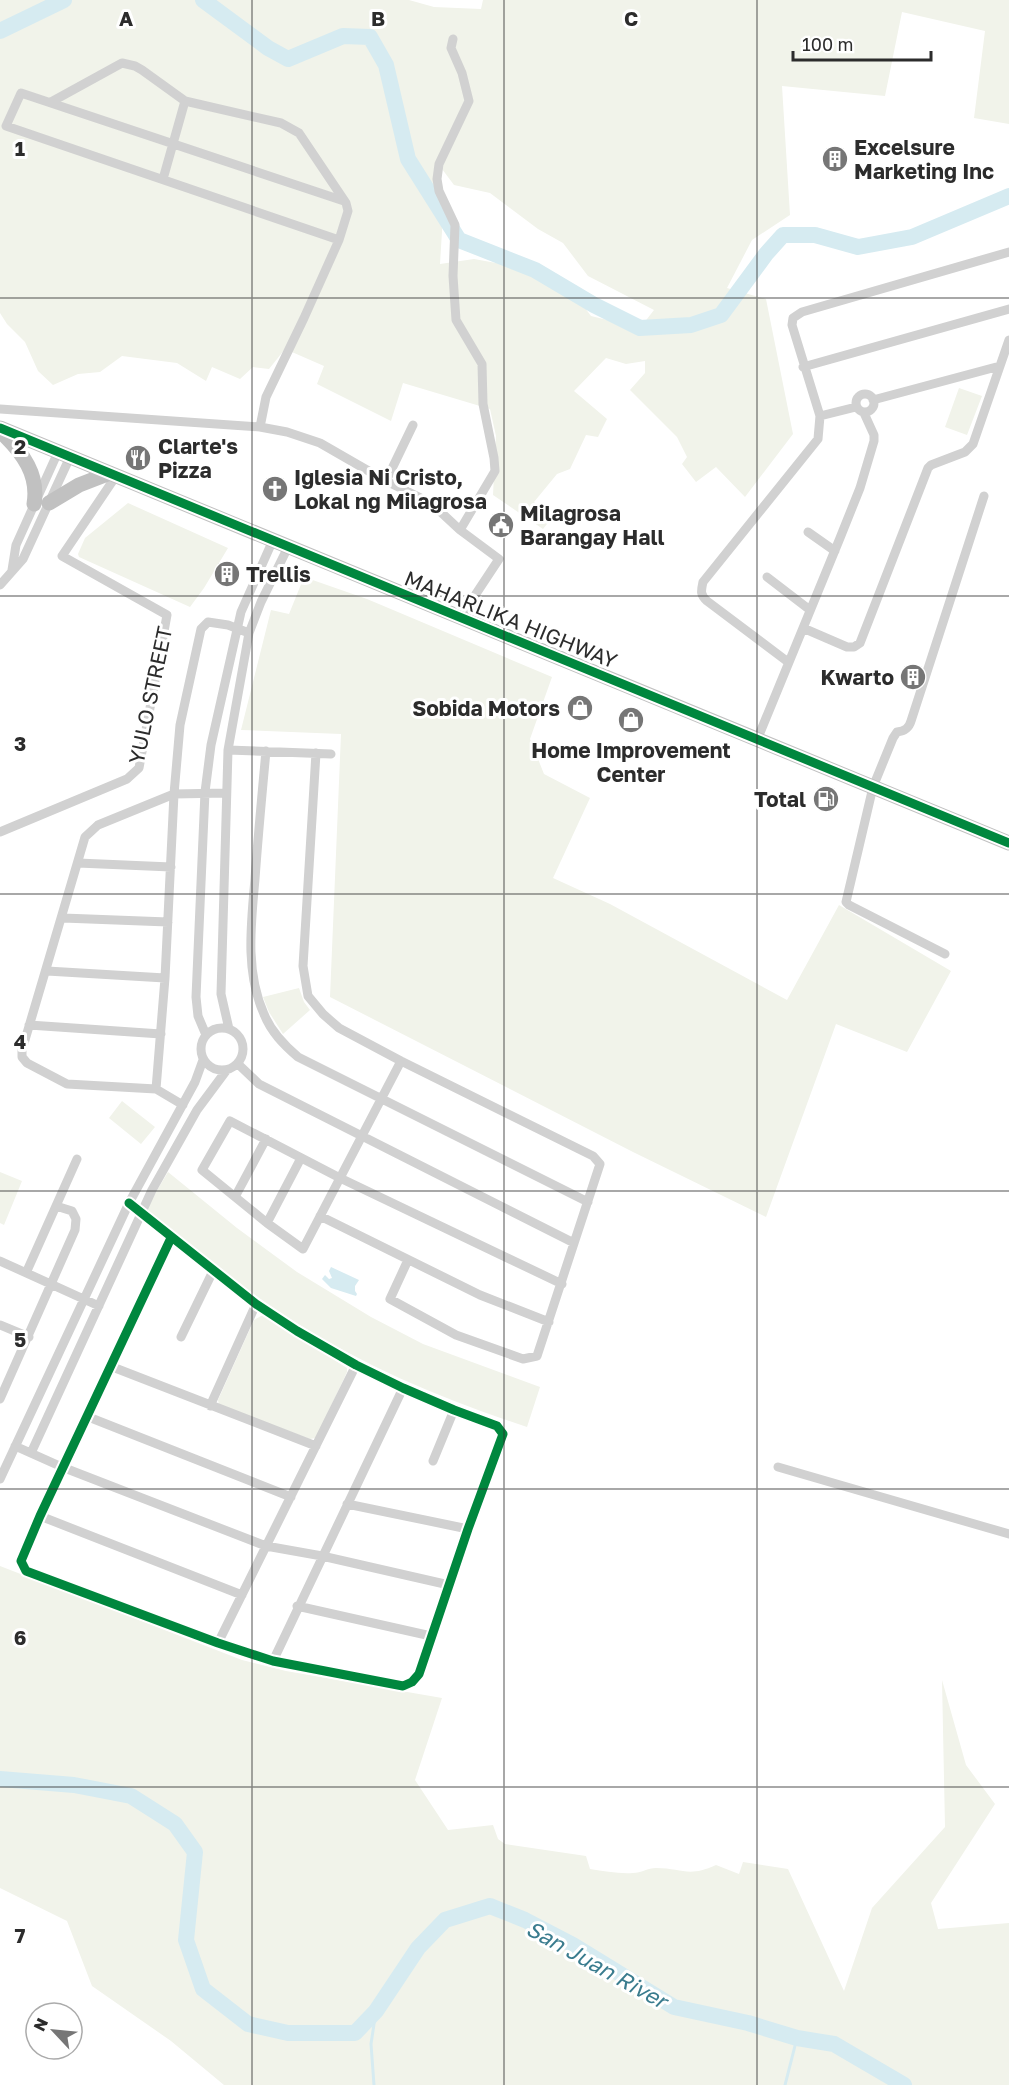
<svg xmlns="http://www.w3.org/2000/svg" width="1009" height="2085" font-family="'Golos Text',sans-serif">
<rect width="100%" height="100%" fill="#fff"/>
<path fill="#f1f3ea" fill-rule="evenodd" d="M0 0H409L434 7 481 9 483 0H1009V124L974 118 985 31 902 12 885 96 782 86 790 215 752 240 727 288 766 299 793 434 745 497 716 467 696 482 682 464 687 457 677 437 630 390 645 373V361L626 364 606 358 574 391 607 419 598 437 586 435 570 469 557 474 534 502 551 519 543 529 493 495 496 436 490 409 403 383 391 421 317 384 324 366 285 349 269 369 253 367 240 379 212 367 206 381 177 363 122 356 100 372 78 374 53 385 38 371 25 342 7 324 0 313ZM439 165 454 185 490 193 538 229 563 243 588 276 654 310 640 328 591 316 573 292 535 270 474 259 440 264 443 215Z
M959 388 982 396 967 435 945 427Z
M128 503 228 548 204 588 190 607 79 557 78 554 85 538Z
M304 577 367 599 552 677 530 739 544 774 590 798 553 878 610 904 787 1000 839 905 951 971 907 1052 836 1024 766 1217 633 1152 330 997 341 734 241 730 271 610 289 614Z
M299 988 304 1002 310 1010 283 1034 269 1012 263 997Z
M122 1101 155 1127 141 1144 109 1118Z
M0 1172 22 1181 4 1225 0 1223Z
M168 1172 237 1228 297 1272 371 1317 423 1344 540 1387 527 1427C443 1399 370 1369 295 1322 242 1289 194 1247 146 1209Z
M261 1316H265L347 1368V1372L316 1438 310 1439 219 1405 218 1400 254 1320Z
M0 1566 242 1660 286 1671 442 1698 415 1780 448 1830 493 1825 498 1839 505 1844 586 1856 590 1869C604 1871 619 1874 633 1873 641 1873 648 1868 656 1868 682 1868 688 1878 716 1865L739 1874 743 1862 788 1869 844 1991 872 1908 945 1827 942 1680 966 1765 995 1804 931 1903 938 1929 1009 1923V2085H224L171 2041 92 1986 67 1921 0 1888Z"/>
<path fill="#d6ebf1" d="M331 1267 359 1280 355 1286V1291L357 1294 356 1296 331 1288 322 1279 325 1275 329 1279 332 1278 329 1271Z"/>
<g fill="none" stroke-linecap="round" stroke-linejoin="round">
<path stroke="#d6ebf1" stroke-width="3" d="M374 2085 371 2044 376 2011
M785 2085 797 2038"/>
<path stroke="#d6ebf1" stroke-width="16" d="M203 0 268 48 288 59 343 36 370 37 386 65 408 159 459 240 535 270 594 305 640 328 691 325 721 315 766 254 783 235H815L858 247 912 237 1009 196
M0 31 64 0
M0 1779 74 1785 131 1796 175 1824 195 1852 186 1940 203 1989 248 2024 288 2033H355L376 2011 418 1948 445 1920 490 1906 525 1920 573 1945 674 2007 748 2023 797 2038 834 2044 904 2085"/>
<path stroke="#d1d1d1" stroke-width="9" d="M453 39 451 48 462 73 469 101 439 164 437 179 439 191 455 225 453 276 456 320 482 364 483 404 494 458 495 471 460 530
M51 102 122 63 135 66 142 70 185 101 281 123 299 133 346 203 348 211 339 240 304 318 266 397 260 427
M163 179 185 101
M339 240 6 126 21 93 344 201
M803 367 1009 309
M856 403a9 9 0 1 1 18 0a9 9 0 1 1-18 0Z
M873 400 1000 366
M0 409 260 427 287 432 320 443 386 481 431 503 460 530 499 559 460 618
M820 416 856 407
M386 481 413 425
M808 532 835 551
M12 570 16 545 58 452
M767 577 810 610
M0 585 23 559 70 457
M803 628 847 647H854L860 643 928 468 931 465 965 452 973 444 1009 340
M788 662 707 601C700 595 701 591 703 582L818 439 820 416 792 325 793 318 802 312 1009 252
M757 740 840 538 860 488 874 441V435L864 413
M228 750 331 754
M266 751C262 794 258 836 255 879 251 924 245 972 264 1014 271 1032 284 1045 298 1057L588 1202
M316 753 303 966 308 996 323 1014 339 1028 401 1061 593 1156 600 1164 537 1356 523 1359 456 1335 390 1299 408 1260
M0 832 127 779 139 768 167 615 62 556 116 476
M78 863 171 867
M63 918 168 922
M945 954 849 905 846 902 873 787 893 738 897 732C905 731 909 728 911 721L984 496
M47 971 165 978
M29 1025 161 1034
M201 1049a21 21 0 1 1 42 0a21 21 0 1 1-42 0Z
M229 1029 221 994 228 750 249 633 261 602 288 547
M206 1035 198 1016 196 997 205 792 211 745 241 612 273 540
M401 1061C368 1124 336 1186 303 1249L267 1223 202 1170 230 1121 340 1178 562 1284
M238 1064 259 1084 574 1243
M156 1089 165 978 174 794 180 725 201 629 208 622 228 625 249 633
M183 1105 156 1089 67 1084 27 1063 22 1057V1050L85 837 98 825 174 794 226 793
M235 1197 266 1139
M129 1203 256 1304 297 1331 356 1365 403 1388 454 1410 497 1426 503 1434 468 1529 419 1674 412 1682 403 1686 273 1661 218 1643 26 1571 21 1561 40 1516 171 1238
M320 1216 480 1295 549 1322
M267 1223 301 1158
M0 1261 99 1306
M26 1273 77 1159
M0 1325 29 1337
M181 1337 214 1269
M110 1366 316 1446
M0 1399 75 1230 76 1219 72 1211 56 1206
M210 1406 256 1304
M86 1416 291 1497
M15 1446 62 1467 266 1546 322 1556 449 1585
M31 1453 152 1190 197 1110 226 1071
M433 1461 454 1410
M778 1467 1009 1534
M0 1479 129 1203 195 1082 203 1060
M347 1504 468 1529
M40 1516 242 1595
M297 1606 431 1636
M218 1643 356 1365
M273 1661 403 1388"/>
<path stroke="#c1c1c1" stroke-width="15" d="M0 428 1009 843
M2 433C23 453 39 475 34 504
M49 503 79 485 110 473"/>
<g stroke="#fff" stroke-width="13">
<path id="cycleway" d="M0 428 1009 843
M129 1203 256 1304 297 1331 356 1365 403 1388 454 1410 497 1426 503 1434 468 1529 419 1674 412 1682 403 1686 273 1661 218 1643 26 1571 21 1561 40 1516 171 1238"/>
</g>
<use href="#cycleway" stroke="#00873e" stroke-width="9"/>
</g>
<path fill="none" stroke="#2c2c2c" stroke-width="1.5" stroke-opacity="0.55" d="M252 0V2085M504 0V2085M757 0V2085M0 298H1009M0 596H1009M0 894H1009M0 1191H1009M0 1489H1009M0 1787H1009"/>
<defs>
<g id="building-disc" transform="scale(1.35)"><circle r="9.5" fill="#767676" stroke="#fff"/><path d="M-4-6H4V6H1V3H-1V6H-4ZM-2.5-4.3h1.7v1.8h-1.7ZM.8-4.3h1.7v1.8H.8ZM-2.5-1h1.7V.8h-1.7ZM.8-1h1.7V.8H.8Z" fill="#fff"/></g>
<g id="restaurant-disc" transform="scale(1.35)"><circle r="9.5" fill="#767676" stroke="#fff"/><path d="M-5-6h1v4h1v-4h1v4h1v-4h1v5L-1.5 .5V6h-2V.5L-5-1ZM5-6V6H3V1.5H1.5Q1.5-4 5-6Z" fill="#fff"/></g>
<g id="church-disc" transform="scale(1.35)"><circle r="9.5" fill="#767676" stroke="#fff"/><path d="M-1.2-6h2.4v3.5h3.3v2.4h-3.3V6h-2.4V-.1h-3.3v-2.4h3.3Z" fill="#fff"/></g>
<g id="civic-disc" transform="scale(1.35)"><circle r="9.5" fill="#767676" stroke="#fff"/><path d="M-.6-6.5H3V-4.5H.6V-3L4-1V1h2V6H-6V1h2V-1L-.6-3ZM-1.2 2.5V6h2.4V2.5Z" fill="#fff"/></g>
<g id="shop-disc" transform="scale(1.35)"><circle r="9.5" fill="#767676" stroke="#fff"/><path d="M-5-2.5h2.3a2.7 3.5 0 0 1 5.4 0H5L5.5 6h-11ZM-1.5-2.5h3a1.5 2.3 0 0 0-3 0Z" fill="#fff"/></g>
<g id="fuel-disc" transform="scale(1.35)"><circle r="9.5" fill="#767676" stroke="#fff"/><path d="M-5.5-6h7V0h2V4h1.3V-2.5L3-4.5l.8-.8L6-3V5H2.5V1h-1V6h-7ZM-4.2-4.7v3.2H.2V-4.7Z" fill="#fff"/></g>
</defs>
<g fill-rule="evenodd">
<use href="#building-disc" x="835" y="159"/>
<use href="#restaurant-disc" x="138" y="458"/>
<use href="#church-disc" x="275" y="489"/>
<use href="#civic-disc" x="501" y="525"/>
<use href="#building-disc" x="227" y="574"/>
<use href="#building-disc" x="913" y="677"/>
<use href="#shop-disc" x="580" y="708"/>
<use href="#shop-disc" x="631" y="720"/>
<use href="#fuel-disc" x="826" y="799"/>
</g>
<g text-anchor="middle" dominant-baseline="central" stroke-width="6" stroke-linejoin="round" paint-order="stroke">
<g font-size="21" font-weight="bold" fill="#2c2c2c" stroke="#fff" text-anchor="start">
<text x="854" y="147">Excelsure<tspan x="854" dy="24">Marketing Inc</tspan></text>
<text x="158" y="446">Clarte's<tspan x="158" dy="24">Pizza</tspan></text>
<text x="294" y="477">Iglesia Ni Cristo,<tspan x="294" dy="24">Lokal ng Milagrosa</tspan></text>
<text x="520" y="513">Milagrosa<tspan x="520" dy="24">Barangay Hall</tspan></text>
<text x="246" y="574">Trellis</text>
<text x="894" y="677" text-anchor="end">Kwarto</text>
<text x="560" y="708" text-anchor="end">Sobida Motors</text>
<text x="631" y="750" text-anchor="middle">Home Improvement<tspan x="631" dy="24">Center</tspan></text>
<text x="806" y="799" text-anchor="end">Total</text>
</g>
<g font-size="21" fill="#2c2c2c" stroke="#fff">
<text transform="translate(511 619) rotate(22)">MAHARLIKA HIGHWAY</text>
<text transform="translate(150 695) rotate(-78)">YULO STREET</text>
</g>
<g font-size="22" font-style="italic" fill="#3a7c8e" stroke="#fff">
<text transform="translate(597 1964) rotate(29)">San Juan River</text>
</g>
</g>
<g font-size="20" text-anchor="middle" font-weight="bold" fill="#2c2c2c" stroke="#fff" stroke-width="6" stroke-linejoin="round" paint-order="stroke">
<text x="126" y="26">A</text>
<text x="378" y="26">B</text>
<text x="631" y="26">C</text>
<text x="20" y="156">1</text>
<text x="20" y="454">2</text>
<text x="20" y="751">3</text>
<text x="20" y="1049">4</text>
<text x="20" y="1347">5</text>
<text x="20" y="1645">6</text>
<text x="20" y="1943">7</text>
</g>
<g transform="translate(54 2031) rotate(296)"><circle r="28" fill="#ffffff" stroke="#ababab" stroke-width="1.5"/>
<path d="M0-4.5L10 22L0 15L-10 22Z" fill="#767676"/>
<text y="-9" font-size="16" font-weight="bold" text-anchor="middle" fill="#2c2c2c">N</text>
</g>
<path d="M793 51v9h138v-9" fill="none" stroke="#2c2c2c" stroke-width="3"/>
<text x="802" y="51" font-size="18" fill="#2c2c2c" stroke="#ffffff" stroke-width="4.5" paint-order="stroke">100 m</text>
</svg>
